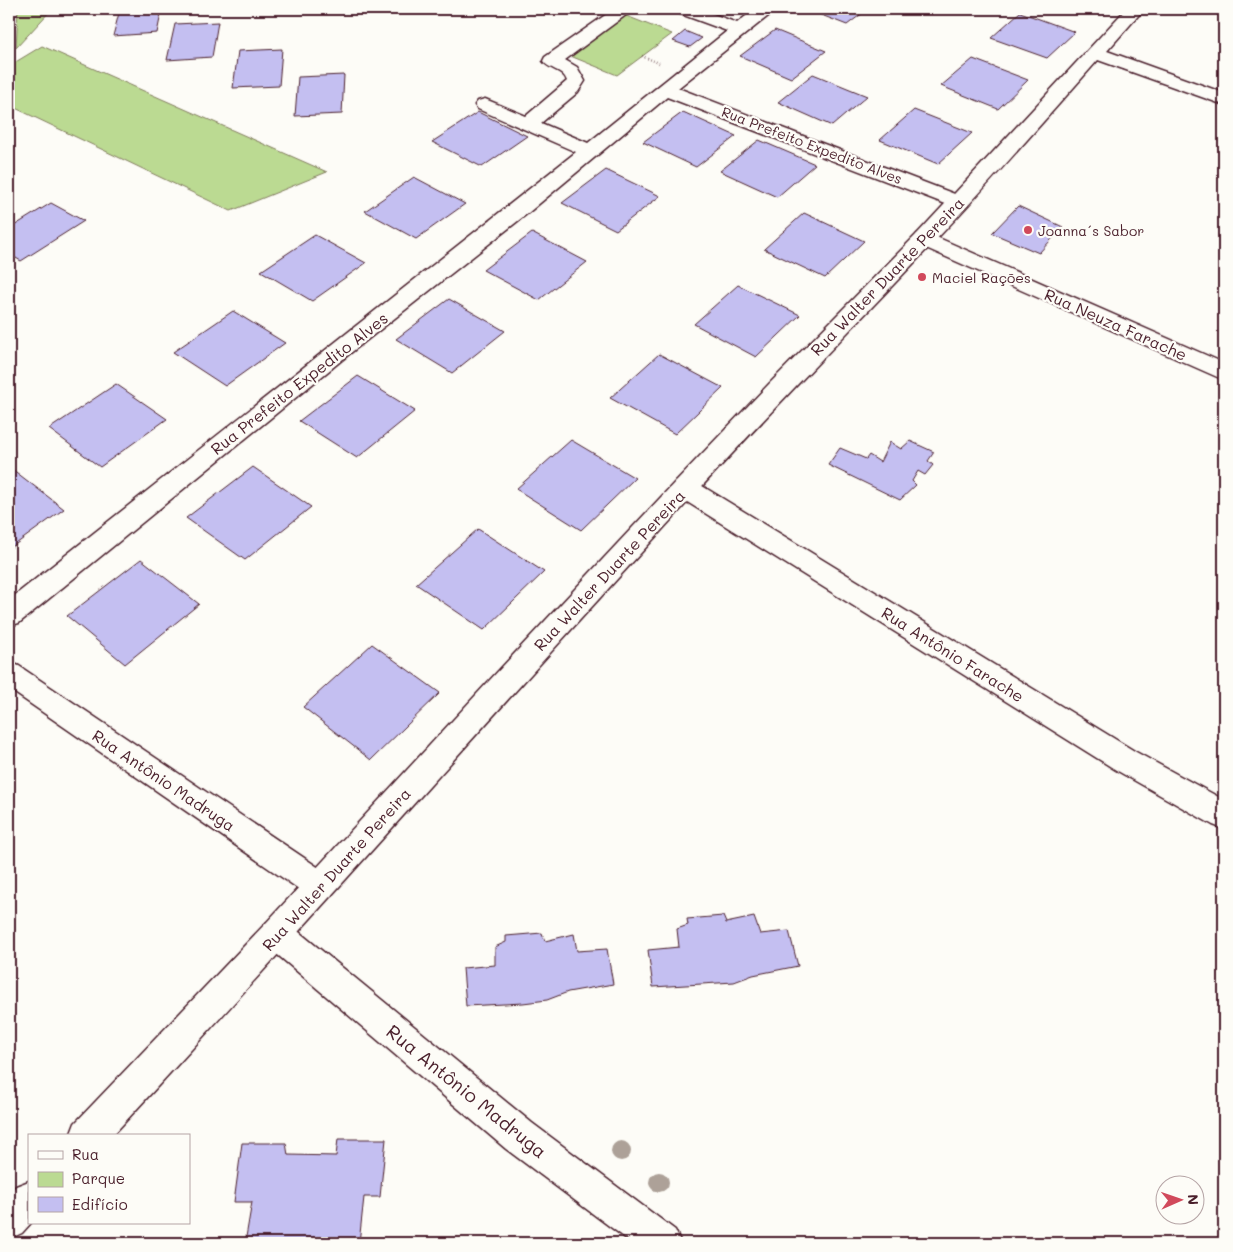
<svg xmlns="http://www.w3.org/2000/svg" width="1233" height="1252" font-family="Mali,sans-serif">
<rect width="100%" height="100%" fill="#fdfcf7"/>
<filter id="ink" filterUnits="userSpaceOnUse"><feTurbulence type="fractalNoise" baseFrequency=".02" numOctaves="2"/><feDisplacementMap in="SourceGraphic" scale="10" xChannelSelector="R" yChannelSelector="G"/><feConvolveMatrix kernelMatrix="1 2 1 2 8 2 1 2 1" color-interpolation-filters="sRGB"/></filter>
<g filter="url(#ink)">
<path fill="#bbda92" stroke="#827c5e" d="M18 9H52L16 48Z
M624 15 672 34 617 75 568 55Z
M42 46 327 172 231 211 9 105V66Z"/>
<path fill="#c4bff1" stroke="#4a1f2b" d="M120 9H162L157 33 113 36Z
M806 9H868L847 25Z
M1020 12 1075 32 1047 58 991 38Z
M218 22 212 57 167 60 175 24Z
M775 30 826 51 791 78 740 56Z
M685 31 702 38 690 47 673 41Z
M282 49 279 86 233 88 238 51Z
M973 59 1028 80 998 109 941 86Z
M813 74 867 96 832 126 778 102Z
M344 75 342 114 295 116 298 77Z
M914 110 972 133 938 164 880 140Z
M478 112 527 136 482 167 432 142Z
M683 112 736 136 696 167 643 142Z
M759 140 815 164 777 197 720 171Z
M606 170 660 196 616 230 562 203Z
M414 177 465 204 416 239 365 211Z
M51 203 84 221 21 261 9 254V229Z
M1018 206 1063 227 1039 253 992 233Z
M804 213 864 241 825 278 764 249Z
M532 233 587 262 539 300 483 270Z
M315 235 366 263 312 301 261 271Z
M738 285 800 315 756 357 694 324Z
M449 299 505 331 452 373 396 339Z
M233 311 285 343 225 386 173 352Z
M659 354 723 388 675 434 610 398Z
M358 376 415 411 357 458 299 421Z
M116 384 167 419 100 467 49 429Z
M571 440 635 478 581 530 516 489Z
M910 441 934 452 928 461 933 465 925 475 918 471 912 481 916 485 900 500 828 465 840 448 866 459 869 455 880 462 890 442 901 449Z
M253 467 311 507 245 560 186 518Z
M12 469 64 509 9 549V472Z
M478 529 544 572 484 630 416 584Z
M141 559 199 604 125 664 67 616Z
M372 644 440 693 371 760 303 707Z
M723 916 726 923 754 917 760 934 789 931 798 966 753 975 734 982 653 987 648 950 679 947 677 929 688 925 687 919Z
M542 933 545 941 574 934 577 951 607 949 613 984 568 992 547 1000 523 1003 466 1006 463 968 495 965V947L506 942V936Z
M338 1139H386L380 1197H364L359 1243H245L252 1202H234L242 1143H286L288 1155 336 1156Z"/>
<g fill="none" stroke-linecap="round" stroke-linejoin="round">
<g stroke="#4a1f2b" stroke-width="3">
<path id="minor" d="M614 9H634L565 60 577 67 585 81 578 92 541 123 588 143 727 31 678 13 675 9H700L737 23 755 9H775L772 13 678 88 965 198 968 202 965 206 958 208 951 206 667 97 528 213 348 355 19 623 9 626V600L576 152 478 109 475 105 478 101 485 99 526 116 567 81C563 69 549 70 543 61L545 57Z
M925 232 1224 363V380L917 244 914 239 917 234Z
M685 479 694 481 1136 752 1224 800V829L1213 825 1116 770 676 495 672 488 676 481Z
M9 662 19 666 331 876 336 886 331 896 320 901 309 896 9 689Z
M277 919 288 923 532 1123 675 1230 681 1243H632L506 1149 266 945 261 934 266 923Z"/>
</g>
<g stroke="#4a1f2b" stroke-width="3">
<path id="major" d="M1126 9H1144L1107 51 1224 93V105L1098 60C1043 122 988 185 931 245 852 329 771 410 694 495 499 707 308 924 112 1136H70L75 1123 266 923 488 682 676 481 769 384 917 234Z
M29 1181V1223H31L22 1233 9 1239V1194L16 1186Z"/>
</g>
<path stroke="#4a1f2b" stroke-width="2.5" stroke-dasharray="0.5 2.5" stroke-linecap="butt" d="M642 56 659 63"/>
<use href="#minor" fill="#fdfcf7" fill-rule="evenodd"/>
<use href="#major" fill="#fdfcf7" fill-rule="evenodd"/>
</g>
<g fill="#ada198">
<circle cx="621" cy="1151" r="10"/>
<circle cx="659" cy="1182" r="10"/>
</g>
</g>
<g fill="#d1495b" stroke="#fdfcf7" stroke-width="2">
<circle cx="1028" cy="230" r="5"/>
<circle cx="922" cy="277" r="5"/>
</g>
<g text-anchor="middle" dominant-baseline="central" stroke-width="4.5" stroke-linejoin="round" paint-order="stroke">
<g font-size="14" fill="#4a1f2b" stroke="#fdfcf7">
<text transform="translate(812 145) rotate(21)">Rua Prefeito Expedito Alves</text>
</g>
<g font-size="14" fill="#4a1f2b" stroke="#fdfcf7" text-anchor="start">
<text x="1038" y="230">Joanna´s Sabor</text>
<text x="932" y="277">Maciel Rações</text>
</g>
<g font-size="16" fill="#4a1f2b" stroke="#fdfcf7">
<text transform="translate(887 276) rotate(-46)">Rua Walter Duarte Pereira</text>
<text transform="translate(1116 324) rotate(24)">Rua Neuza Farache</text>
<text transform="translate(299 383) rotate(-38)">Rua Prefeito Expedito Alves</text>
<text transform="translate(609 570) rotate(-47)">Rua Walter Duarte Pereira</text>
<text transform="translate(953 654) rotate(32)">Rua Antônio Farache</text>
<text transform="translate(164 780) rotate(34)">Rua Antônio Madruga</text>
<text transform="translate(336 869) rotate(-48)">Rua Walter Duarte Pereira</text>
</g>
<g font-size="19" fill="#4a1f2b" stroke="#fdfcf7">
<text transform="translate(467 1091) rotate(39)">Rua Antônio Madruga</text>
</g>
</g>
<rect width="1233" height="1252" fill="none" stroke="#fdfcf7" stroke-width="30"/>
<rect x="15" y="15" width="1203" height="1222" fill="none" stroke="#4a1f2b" stroke-width="2" filter="url(#ink)"/>
<rect x="28" y="1134" width="162" height="90" fill="#fdfcf7" stroke="#b5a4a5"/>
<rect x="38" y="1151" width="25" height="8" fill="#fdfcf7" stroke="#b5a4a5"/>
<text x="72" y="1160" font-size="15" fill="#4a1f2b">Rua</text>
<rect x="38" y="1172" width="25" height="15" fill="#bbda92" stroke="#b5a4a5"/>
<text x="72" y="1184" font-size="15" fill="#4a1f2b">Parque</text>
<rect x="38" y="1197" width="25" height="15" fill="#c4bff1" stroke="#b5a4a5"/>
<text x="72" y="1210" font-size="15" fill="#4a1f2b">Edifício</text>
<g transform="translate(1180 1200) rotate(88)"><circle r="24" fill="#fdfcf7" stroke="#b5a4a5"/>
<path d="M0-4L9 19L0 12L-9 19Z" fill="#d1495b"/>
<text y="-8" font-size="14" font-weight="bold" text-anchor="middle" fill="#4a1f2b">N</text>
</g>
</svg>
